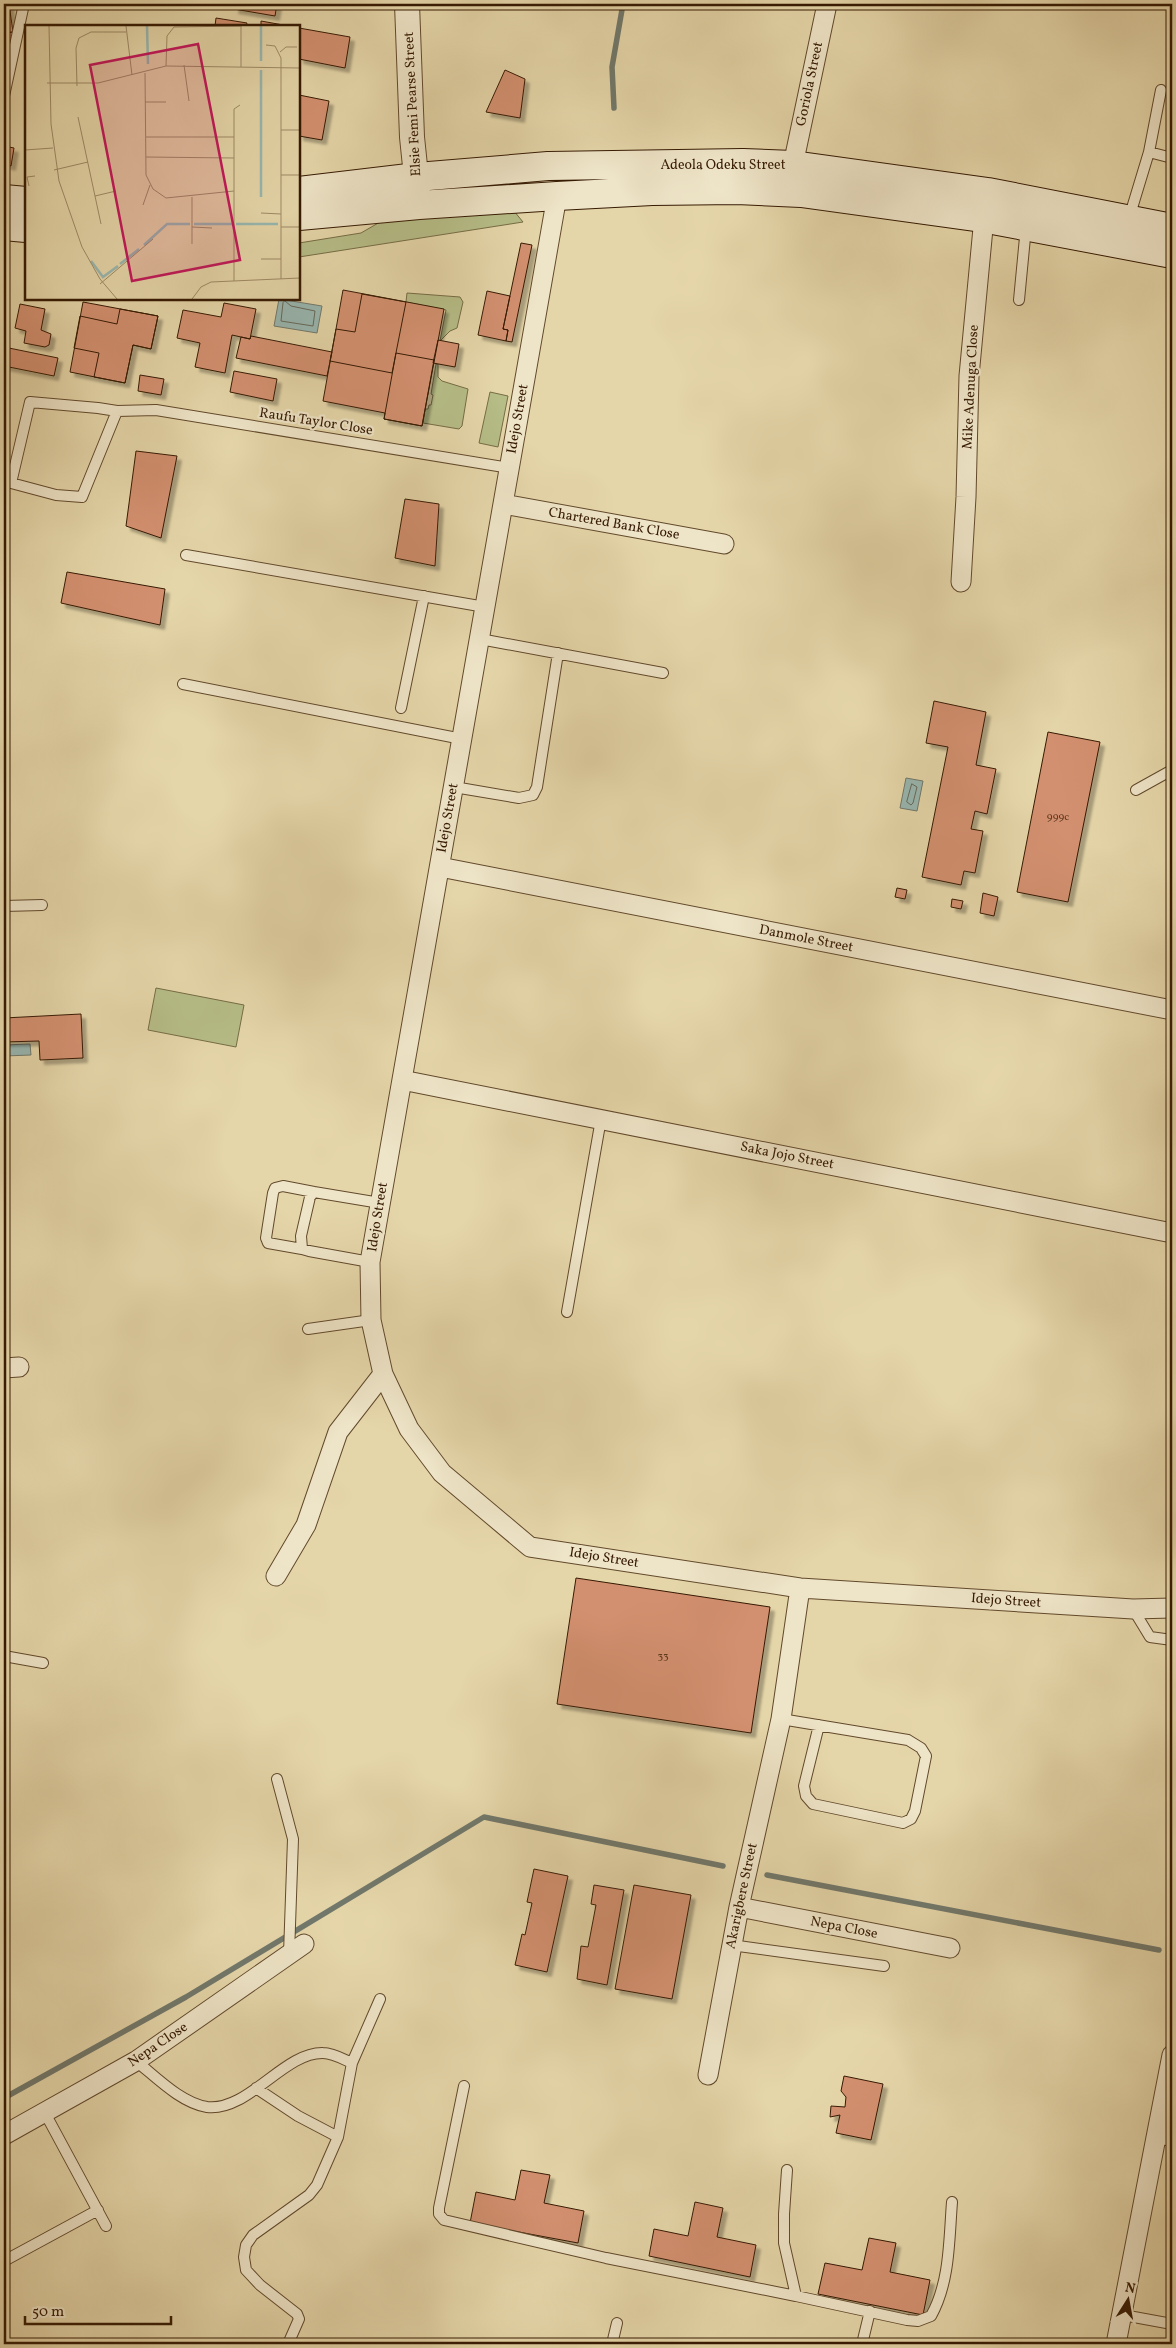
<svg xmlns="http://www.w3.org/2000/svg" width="1176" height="2348" font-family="Vollkorn,serif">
<defs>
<filter id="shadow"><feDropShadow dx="4.5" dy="4.5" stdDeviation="1" flood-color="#0004"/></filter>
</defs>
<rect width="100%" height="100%" fill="#e5d6a9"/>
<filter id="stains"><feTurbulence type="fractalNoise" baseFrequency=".004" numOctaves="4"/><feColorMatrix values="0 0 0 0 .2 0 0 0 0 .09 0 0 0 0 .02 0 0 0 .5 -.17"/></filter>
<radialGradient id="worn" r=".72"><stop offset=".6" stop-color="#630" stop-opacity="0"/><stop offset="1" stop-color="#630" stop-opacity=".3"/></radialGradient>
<path fill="#b6bd87" stroke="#766c45" d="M509 205 523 222 299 257V243L361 233 380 222Z
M407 293 460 297 463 302 457 328 450 331 440 341 446 310 406 302Z
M436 364H438V377L442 381 468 389 462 426 459 429 423 423 425 409H428L429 405H431L433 395 431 394Z
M490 392 508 396 498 447 479 443Z
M156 988 244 1005 236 1047 148 1030Z"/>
<path fill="#98b7b1" stroke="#71786b" d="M279 299 322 306 317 333 274 326Z
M906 778 923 781 917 811 900 808Z
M30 1044 31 1055 4 1056V1045Z"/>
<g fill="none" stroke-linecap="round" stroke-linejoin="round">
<path stroke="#67685a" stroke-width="1" d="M285 301 291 306 315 311 313 326 281 321 283 303Z
M912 784 917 787 913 803 911 805 907 802Z"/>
<path stroke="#71786b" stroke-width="5.5" d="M614 108 612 67 623 4
M767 1875 1159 1950
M4 2098 186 1997 484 1817 723 1866"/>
</g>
<path fill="#d39070" stroke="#361a03" filter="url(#shadow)" d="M9 4 13 32 4 33V5Z
M235 4H277L275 16 234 9Z
M216 18 247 23 246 26H215Z
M261 21 289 26H261Z
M299 28 350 37 345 68 299 59Z
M13 32 4 78V33Z
M505 70 525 79 520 118 486 112Z
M299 95 329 101 322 140 299 136Z
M4 146 14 148 11 166 4 164Z
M521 243 532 245 512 342 506 341 508 330 503 329Z
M343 290 444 309 422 426 384 419 385 413 323 401Z
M487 291 510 296 503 329 508 330 506 341 478 335Z
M362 294 406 302 392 373 330 361 336 329 355 332Z
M83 302 158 316 151 349 133 345 125 383 70 372Z
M224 303 256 309 250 339 232 335 225 373 195 367 200 343 177 338 183 310 221 317Z
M20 304 45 309 41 330 51 334 49 345 45 347 24 343 26 331 15 328Z
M120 309 158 316 151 349 133 345 125 383 94 377 99 353 74 348 80 316 117 324Z
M251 336 332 352 327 376 236 358 241 337 250 339Z
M438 340 459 344 455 367 433 363Z
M4 347 58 358 54 376 4 366Z
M396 353 434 360 422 426 384 419Z
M234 371 277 379 273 401 230 392Z
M140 375 164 379 161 395 138 391Z
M136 451 177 456 161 538 126 526Z
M405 499 439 504 435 566 395 558Z
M67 572 165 589 160 625 61 603Z
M934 701 986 712 976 765 996 769 987 814 975 811 971 829 983 831 975 873 964 871 961 885 922 877 948 747 926 743Z
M1048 732 1100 742 1068 902 1017 892Z
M897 888 907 890 905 899 895 897Z
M983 893 998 897 994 916 980 913Z
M952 899 963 901 961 909 951 907Z
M81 1014 83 1058 40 1060 39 1041 4 1042V1018Z
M576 1578 770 1607 751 1733 557 1704Z
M534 1869 568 1876 547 1972 515 1965 522 1934 525 1935 532 1903 527 1902Z
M594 1885 624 1890 607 1985 577 1979 581 1946 588 1947 596 1905 591 1904Z
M634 1885 691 1895 672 1999 615 1989Z
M844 2076 883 2084 871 2140 836 2133 840 2115 830 2117 831 2106 845 2107 846 2097 841 2091Z
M521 2170 550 2175 544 2203 584 2211 578 2243 470 2223 476 2192 515 2200Z
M695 2202 723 2208 717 2237 756 2245 750 2277 649 2256 654 2229 688 2236Z
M869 2238 896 2243 890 2272 930 2280 923 2315 818 2294 825 2263 862 2270Z"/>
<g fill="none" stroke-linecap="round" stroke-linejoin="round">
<g stroke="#62492c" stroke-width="12">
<path id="service" d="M4 96 24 4
M1149 152 1172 158
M1129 218 1149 152 1161 90
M1019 300 1026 227
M117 411 98 408 30 402 11 483 56 495 82 497 117 411 156 410 510 468
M186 555 485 607
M480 639 663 673
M183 684 462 739
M401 708 424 596
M454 787 519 798 533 795 537 787 558 653
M1136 790 1172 770
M4 906 42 905
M302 1249 268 1243 266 1238 273 1193 275 1188 283 1186 314 1192
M370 1262 309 1251 302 1249 301 1236 310 1197 314 1192 380 1203
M567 1312 601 1119
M308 1329 371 1320
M1133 1609 1150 1637 1172 1640
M4 1656 43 1663
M781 1719 908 1740 921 1748 926 1756 915 1811 911 1819 903 1823 813 1804 806 1796 804 1786 819 1725
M277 1779 293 1839 289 1954
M731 1945 884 1966
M136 2061C156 2077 181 2103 207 2107 248 2112 284 2052 323 2053 333 2053 343 2059 352 2063
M464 2086 439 2208V2214L444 2220 606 2258 796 2296
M256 2088 298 2116 338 2137
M45 2113 106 2226
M1157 2138 1172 2141
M787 2170 784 2214V2243L796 2296 907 2320 918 2321 931 2316C950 2282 949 2240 952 2202
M4 2261 98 2210
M1123 2315 1172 2324
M288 2344 299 2319 297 2314 260 2285 246 2270 244 2257 246 2245 253 2235 309 2195 317 2185 338 2137 352 2063 380 1999
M612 2344 617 2323
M862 2344 870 2311"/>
</g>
<g stroke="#62492c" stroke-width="21">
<path id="minor" d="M793 165 827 4
M557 196 370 1262 371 1320 383 1374 409 1429 442 1473 530 1547 800 1588 1133 1609 1172 1608
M503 504 724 544
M961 582 966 497 969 376 985 207
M440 867 1172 1010
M402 1080 1172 1233
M4 1368 19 1367
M276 1576 306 1525 338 1432 383 1374
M739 1907 950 1948
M708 2075 739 1907 781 1719 800 1588
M4 2135 136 2061 304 1944
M1116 2344 1172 2055"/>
</g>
<g stroke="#62492c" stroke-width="26">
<path id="tertiary" d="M407 4 412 137 419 205"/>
</g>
<g stroke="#361a03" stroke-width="30">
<path id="secondary" d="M299 191 417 177 548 166 743 163 793 165 988 192 1172 228
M4 199 26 201
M299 216 419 205 557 196 652 191 737 190 801 193 982 218 1172 254
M4 226 26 228"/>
</g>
<use href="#service" stroke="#eee4c7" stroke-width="10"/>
<use href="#minor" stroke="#eee4c7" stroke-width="19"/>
<use href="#tertiary" stroke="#eee4c7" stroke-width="24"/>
<use href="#secondary" stroke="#eee4c7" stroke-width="28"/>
</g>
<g text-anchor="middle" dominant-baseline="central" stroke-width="4.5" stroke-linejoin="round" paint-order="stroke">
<g font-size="11" fill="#5d381e">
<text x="1058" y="817">999c</text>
<text x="663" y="1656">33</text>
</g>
<g font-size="14" fill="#361a03" stroke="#eee4c7">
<text transform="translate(810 84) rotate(-78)">Goriola Street</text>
<text transform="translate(413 104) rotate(-93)">Elsie Femi Pearse Street</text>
<text x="723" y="165">Adeola Odeku Street</text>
<text transform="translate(971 387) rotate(-87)">Mike Adenuga Close</text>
<text transform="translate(518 419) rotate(-80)">Idejo Street</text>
<text transform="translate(316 422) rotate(9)">Raufu Taylor Close</text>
<text transform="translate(614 524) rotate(10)">Chartered Bank Close</text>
<text transform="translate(448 818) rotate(-80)">Idejo Street</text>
<text transform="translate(806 939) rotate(11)">Danmole Street</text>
<text transform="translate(787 1156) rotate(11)">Saka Jojo Street</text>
<text transform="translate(378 1217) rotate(-81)">Idejo Street</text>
<text transform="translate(604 1558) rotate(9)">Idejo Street</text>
<text transform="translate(1006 1601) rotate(4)">Idejo Street</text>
<text transform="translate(742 1896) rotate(-78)">Akarigbere Street</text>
<text transform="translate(844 1928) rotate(11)">Nepa Close</text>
<text transform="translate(158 2045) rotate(-34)">Nepa Close</text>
</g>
</g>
<g transform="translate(25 25)">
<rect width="275" height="275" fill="#e5d6a9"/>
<path fill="none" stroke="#98b7b1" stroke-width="2.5" d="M122 1 123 39M236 1V36M236 45V172M169 199H207M211 199H253M119 220 142 199H165M66 236 78 252 93 241M95 239 114 224"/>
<path fill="none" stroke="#9f8b67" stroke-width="1" d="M24 1 26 99 34 156 57 222 75 254 92 274M101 1 107 50M216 1V42M241 20 250 21 256 33V254M255 27 261 22H272M159 40 164 76M141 41 142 11 149 2 216 1M120 48 121 150 128 164 141 173 209 166M22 58H73L141 41 275 43M52 61 51 23 54 13 66 7H101M120 77H141M53 92 76 199M256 105H275M121 112H209M0 125 28 123M121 132 209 133M29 145 63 137M256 150H275M4 161 2 152 10 151M70 171 91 166M167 172V219M118 180 125 160M236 188 256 189M167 202 187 203M256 202H275M236 234H256M209 256V84L215 80M75 259 128 214M167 274 176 262 186 257 275 253"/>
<path fill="#c2185b" fill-opacity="0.15" stroke="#c2185b" stroke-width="2.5" d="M173 19 215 235 107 256 65 40Z"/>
<rect width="275" height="275" fill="none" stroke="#361a03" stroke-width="2.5"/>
</g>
<rect width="1176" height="2348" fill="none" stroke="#e5d6a9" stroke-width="20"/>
<rect x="5" y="5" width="1166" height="2338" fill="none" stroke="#361a03" stroke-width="2.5"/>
<rect x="10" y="10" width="1156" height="2328" fill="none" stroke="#361a03"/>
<g transform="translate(1128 2300) rotate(11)" stroke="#eee4c7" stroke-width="4" paint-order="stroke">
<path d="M0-4L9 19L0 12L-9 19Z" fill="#361a03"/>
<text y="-8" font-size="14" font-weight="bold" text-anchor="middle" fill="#361a03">N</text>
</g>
<path d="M25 2316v8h146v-8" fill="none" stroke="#361a03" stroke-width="2.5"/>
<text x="32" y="2316" font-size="15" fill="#361a03" stroke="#eee4c7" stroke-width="4" paint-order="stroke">50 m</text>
<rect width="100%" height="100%" filter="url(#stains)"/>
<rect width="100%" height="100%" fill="url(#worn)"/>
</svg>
